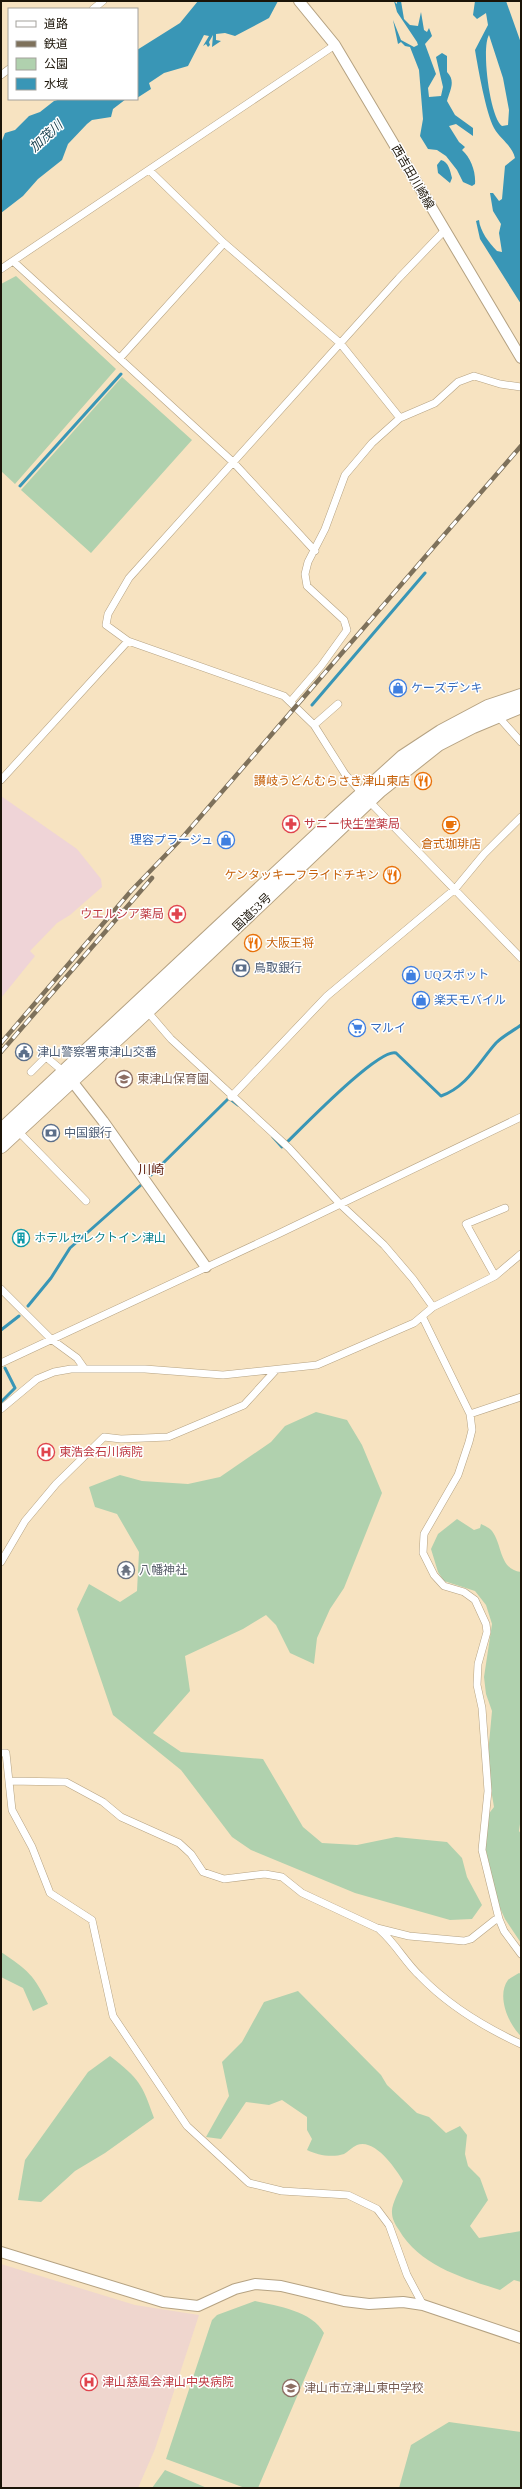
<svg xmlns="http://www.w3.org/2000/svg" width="522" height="2489" font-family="'Times New Roman','Noto Sans JP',serif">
<rect width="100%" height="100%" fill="#f7e3c1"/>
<path fill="#efd4d7" d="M1 796 77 849 101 879 102 887 70 915 57 923 30 951 35 956 1 998Z"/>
<path fill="#efd6ce" d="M1 2264 135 2305 199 2315 155 2449 138 2488H1Z"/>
<path fill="#b0d1ae" d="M16 276 116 369 15 484 1 471V284Z
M122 377 192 440 91 553 21 490Z
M316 1412 347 1420 362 1445 382 1493 344 1588 330 1609 317 1638 314 1664 290 1653 276 1625 266 1615 243 1629 185 1656 190 1691 153 1733 181 1752 263 1759 303 1827 322 1843 357 1845 396 1837 447 1842 462 1858 467 1877 482 1905 472 1919 450 1920 355 1893 251 1850 232 1837 181 1770 113 1715 77 1609 89 1584 120 1602 137 1591 139 1552 117 1514 95 1507 89 1487 120 1475 142 1481 188 1484 220 1477 271 1442 285 1426Z
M457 1519 474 1530 480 1528 481 1524C485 1526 490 1528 492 1531 503 1546 499 1569 521 1572V1817L519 1831 521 1834V1943L505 1919 496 1899 485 1846 487 1816 494 1807 487 1765 492 1711 486 1694 484 1677 492 1624 486 1605 475 1591 444 1581 438 1572 431 1549 438 1534Z
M1 1952C28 1970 34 1975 48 2004L33 2011 23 1988 1 1977Z
M519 1973 521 1974V2036C509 2025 496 1996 508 1980 511 1977 516 1975 519 1973Z
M298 1991 381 2075 387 2085 417 2113 429 2117 446 2133 460 2126 467 2135 465 2154 468 2166 480 2178 488 2200 470 2226 479 2238 521 2231V2282L514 2280 500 2290C463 2278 420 2266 399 2230 396 2226 392 2219 392 2213 391 2204 400 2190 403 2181 396 2169 375 2138 357 2145 352 2147 348 2152 344 2154 332 2158 317 2155 307 2150L312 2139 307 2130V2117L282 2100 269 2105 246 2102 221 2139 206 2137 229 2096 222 2062 242 2042 264 2002Z
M110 2056C139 2079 142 2083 154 2118L105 2153 75 2171 41 2202 18 2200 25 2160 88 2072Z
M255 2301C278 2306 312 2311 324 2333L258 2488H245L166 2459 212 2320 217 2315Z
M449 2422 521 2432V2488H399L411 2445Z
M165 2470 207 2488H152Z"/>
<path fill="#3996b6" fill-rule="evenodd" d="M198 1H278L269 18 235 36 225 33 216 34V40L221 41 212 47 213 35 209 42 210 45 208 47 206 44 203 46 209 36 204 35 188 66 164 73 149 83 151 89 137 98V50L180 23Z
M394 1 397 4V2L401 1 404 19 410 25 418 26 421 12 424 30 427 32 429 28 432 36 425 44 436 74 428 88 429 97 441 96 443 87 436 57 442 53 447 56V72C456 81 450 90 447 101L455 115 473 128V136L456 124 449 126 459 142 465 147 462 150C471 158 476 172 475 184L472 186 463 182 457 170 446 156 437 150 428 149 420 136 423 119 419 70 410 47 405 46 401 42 398 44 393 20 401 40 414 47 418 45 417 42 397 12Z
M475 1H506L521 43V304L480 239 476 221 479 220C480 231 489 243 497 251L502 252 499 233 501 224 493 211 490 193H493L499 201 502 199 505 166 515 158C512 145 500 139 494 128 486 113 478 68 475 50L488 25 486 13 477 19 473 15ZM489 35 503 78 509 110 508 125 502 126C490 118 481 48 489 35Z
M61 99H126L113 109 111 117 92 120 87 124 68 144 62 160 38 179 23 196 1 213V143L5 133 15 130 29 116 40 112 54 101Z
M441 160C449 162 450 171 452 178L450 183 438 173 437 165Z"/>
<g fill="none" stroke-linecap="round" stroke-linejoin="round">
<path stroke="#3996b6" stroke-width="3" d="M20 486 121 374
M312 705 425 573
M273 1137 282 1147C298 1132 379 1047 396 1053L441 1096C467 1087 479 1062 496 1043 503 1036 513 1031 521 1025
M151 1175 229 1098 238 1105
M28 1306 51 1278 70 1248 141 1185
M1 1330 19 1316
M1 1402 15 1388 5 1368"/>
<g stroke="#b5a282" stroke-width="8">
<path id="street" d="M93 9 103 1
M1 75 9 69
M149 170 224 243 340 343 400 418
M444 231 399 278 129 578 108 614 106 625 128 641 284 696 314 725 345 774 369 801 521 958
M14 262 234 463 315 551
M1 269 335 45
M120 358 224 243
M291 701 321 666 347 630 344 620 307 586 305 574 308 562 325 529 345 475 372 443 400 418 435 403 458 382 474 376 500 384 521 387
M496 714 521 742
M314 725 338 704
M1 780 128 641
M146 1010 171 1039 289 1148 340 1204 384 1245 413 1279 433 1307
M31 1072 46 1057 64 1072
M231 1097 327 996 455 889 484 854 521 817
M16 1129 86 1201
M495 1276 466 1224 505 1208
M1 1289 51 1339 77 1358 84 1368
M423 1318 470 1414 472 1430 469 1442 458 1475 424 1534 423 1553 434 1575 444 1586 464 1592 475 1600 486 1624 487 1632 478 1664 477 1685 482 1708 488 1791 482 1850 499 1919 504 1931 521 1954
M1 1363 278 1234 521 1117
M1 1409 37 1379 54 1372 71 1369H145L223 1375 317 1365 414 1323 433 1307 495 1276 521 1254
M470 1414 521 1397
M1 1562 25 1521 56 1484 104 1437 121 1439 168 1437 244 1405 275 1371
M1 1753H6L12 1810 32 1847 50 1893 92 1920 113 2016 187 2126 249 2183 282 2191 348 2195 377 2209 389 2225 407 2275 423 2305
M9 1781 66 1782 103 1802 121 1817 179 1843 191 1854 203 1872 224 1879 265 1874 282 1877 302 1893 377 1928 409 1936 464 1941 471 1939 495 1920 499 1919
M380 1930C396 1944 405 1962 420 1976 449 2006 484 2027 521 2044"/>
</g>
<g stroke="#b5a282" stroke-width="12">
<path id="secondary" d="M299 1 335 45 521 358
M68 1076 103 1121 206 1267
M1 2252 163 2302 198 2306 235 2289 255 2284 281 2286 344 2301 369 2304 403 2302 423 2305 521 2338"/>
</g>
<g stroke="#b5a282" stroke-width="16">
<path id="highway" d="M1 1131 340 814 403 757 441 732 488 707 521 696
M1 1146 147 1011 380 790 438 744 473 726 521 706"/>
</g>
<use href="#street" stroke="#fff" stroke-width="7"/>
<use href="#secondary" stroke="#fff" stroke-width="10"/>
<use href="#highway" stroke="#fff" stroke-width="14"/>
<g stroke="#7e715b" stroke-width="4.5">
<path id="rail" d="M1 1043 131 891 182 838 521 446
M1 1052 152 878"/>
</g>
<use href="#rail" stroke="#fff" stroke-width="3" stroke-dasharray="9" stroke-linecap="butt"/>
</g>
<defs>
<g id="shop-ring" transform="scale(0.9)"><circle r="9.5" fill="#fff" stroke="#3f7fe0" stroke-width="1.5"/><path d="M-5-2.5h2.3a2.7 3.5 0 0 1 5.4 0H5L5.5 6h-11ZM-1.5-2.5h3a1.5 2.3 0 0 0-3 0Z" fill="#3f7fe0"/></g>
<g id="restaurant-ring" transform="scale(0.9)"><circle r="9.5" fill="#fff" stroke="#e8710a" stroke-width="1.5"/><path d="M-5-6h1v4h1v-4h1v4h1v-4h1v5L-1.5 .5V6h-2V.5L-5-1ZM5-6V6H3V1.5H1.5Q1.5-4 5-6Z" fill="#e8710a"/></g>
<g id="pharmacy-ring" transform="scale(0.9)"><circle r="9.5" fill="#fff" stroke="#e0444e" stroke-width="1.5"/><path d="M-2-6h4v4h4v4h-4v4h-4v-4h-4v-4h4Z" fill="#e0444e"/></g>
<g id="cafe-ring" transform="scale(0.9)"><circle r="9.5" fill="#fff" stroke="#e8710a" stroke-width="1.5"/><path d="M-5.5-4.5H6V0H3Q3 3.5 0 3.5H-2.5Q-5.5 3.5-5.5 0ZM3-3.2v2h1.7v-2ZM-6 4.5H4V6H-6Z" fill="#e8710a"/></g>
<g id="bank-ring" transform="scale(0.9)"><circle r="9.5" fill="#fff" stroke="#5c6f8a" stroke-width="1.5"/><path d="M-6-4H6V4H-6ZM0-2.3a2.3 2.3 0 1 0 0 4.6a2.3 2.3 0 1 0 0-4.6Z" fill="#5c6f8a"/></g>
<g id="supermarket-ring" transform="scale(0.9)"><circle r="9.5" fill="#fff" stroke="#3f7fe0" stroke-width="1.5"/><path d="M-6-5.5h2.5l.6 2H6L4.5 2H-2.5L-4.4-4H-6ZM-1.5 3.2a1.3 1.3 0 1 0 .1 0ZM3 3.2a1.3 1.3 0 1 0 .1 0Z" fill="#3f7fe0"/></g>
<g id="civic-ring" transform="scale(0.9)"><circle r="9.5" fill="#fff" stroke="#5c6f8a" stroke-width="1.5"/><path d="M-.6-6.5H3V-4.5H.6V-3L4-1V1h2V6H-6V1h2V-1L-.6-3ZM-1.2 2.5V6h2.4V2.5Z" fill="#5c6f8a"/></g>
<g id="school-ring" transform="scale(0.9)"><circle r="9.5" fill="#fff" stroke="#8d6e63" stroke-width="1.5"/><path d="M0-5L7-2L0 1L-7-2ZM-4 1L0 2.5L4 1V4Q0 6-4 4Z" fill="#8d6e63"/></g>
<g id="building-ring" transform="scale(0.9)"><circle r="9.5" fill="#fff" stroke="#0f9aa8" stroke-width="1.5"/><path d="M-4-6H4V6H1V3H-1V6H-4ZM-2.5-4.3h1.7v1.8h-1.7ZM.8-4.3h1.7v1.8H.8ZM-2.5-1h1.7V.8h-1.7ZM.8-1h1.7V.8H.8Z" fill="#0f9aa8"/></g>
<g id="hospital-ring" transform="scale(0.9)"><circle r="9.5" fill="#fff" stroke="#e0444e" stroke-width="1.5"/><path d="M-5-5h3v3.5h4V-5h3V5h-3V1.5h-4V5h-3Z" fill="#e0444e"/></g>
<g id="temple-ring" transform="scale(0.9)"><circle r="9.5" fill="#fff" stroke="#6b7280" stroke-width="1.5"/><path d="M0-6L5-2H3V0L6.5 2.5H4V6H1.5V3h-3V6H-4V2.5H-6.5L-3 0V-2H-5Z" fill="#6b7280"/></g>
</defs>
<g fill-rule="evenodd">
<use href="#shop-ring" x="398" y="688"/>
<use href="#restaurant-ring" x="423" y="781"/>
<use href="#pharmacy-ring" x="291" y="824"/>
<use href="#cafe-ring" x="451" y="825"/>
<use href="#shop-ring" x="226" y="840"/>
<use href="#restaurant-ring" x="392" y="875"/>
<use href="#pharmacy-ring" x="177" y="914"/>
<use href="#restaurant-ring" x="253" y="943"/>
<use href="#bank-ring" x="241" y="968"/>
<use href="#shop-ring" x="411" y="975"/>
<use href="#shop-ring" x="421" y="1000"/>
<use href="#supermarket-ring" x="357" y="1028"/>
<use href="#civic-ring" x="24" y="1052"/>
<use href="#school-ring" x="124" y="1079"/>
<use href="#bank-ring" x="51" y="1133"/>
<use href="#building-ring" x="21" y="1238"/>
<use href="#hospital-ring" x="46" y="1452"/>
<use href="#temple-ring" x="126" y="1570"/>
<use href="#hospital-ring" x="89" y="2382"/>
<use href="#school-ring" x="291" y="2388"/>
</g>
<g text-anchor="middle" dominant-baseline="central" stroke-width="3" stroke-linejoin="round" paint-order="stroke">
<g font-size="12" fill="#1b1408" stroke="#fff">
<text transform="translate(413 177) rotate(60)">西吉田川崎線</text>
<text transform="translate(252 912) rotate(-44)">国道53号</text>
</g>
<g font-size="12" fill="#366cbe" stroke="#fff" text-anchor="start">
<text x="411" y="688">ケーズデンキ</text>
<text x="213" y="840" text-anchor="end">理容プラージュ</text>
<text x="424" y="975">UQスポット</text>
<text x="434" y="1000">楽天モバイル</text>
<text x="370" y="1028">マルイ</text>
</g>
<g font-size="12" fill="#c56008" stroke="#fff" text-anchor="end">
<text x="410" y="781">讃岐うどんむらさき津山東店</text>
<text x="451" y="844" text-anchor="middle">倉式珈琲店</text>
<text x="379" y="875">ケンタッキーフライドチキン</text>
<text x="266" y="943" text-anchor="start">大阪王将</text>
</g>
<g font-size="12" fill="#be3a42" stroke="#fff" text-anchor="start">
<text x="304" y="824">サニー快生堂薬局</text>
<text x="164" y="914" text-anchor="end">ウエルシア薬局</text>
<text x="59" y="1452">東浩会石川病院</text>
<text x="102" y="2382">津山慈風会津山中央病院</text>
</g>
<g font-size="12" fill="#4e5e75" stroke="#fff" text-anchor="start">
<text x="254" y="968">鳥取銀行</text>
<text x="37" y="1052">津山警察署東津山交番</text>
<text x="64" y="1133">中国銀行</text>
</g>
<g font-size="12" fill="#785e54" stroke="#fff" text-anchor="start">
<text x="137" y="1079">東津山保育園</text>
<text x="304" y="2388">津山市立津山東中学校</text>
</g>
<g font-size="12" fill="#0d838f" stroke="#fff" text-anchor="start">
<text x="34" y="1238">ホテルセレクトイン津山</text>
</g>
<g font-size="12" fill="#5b616d" stroke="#fff" text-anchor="start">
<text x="139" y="1570">八幡神社</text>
</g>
<g font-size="13" font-style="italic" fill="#163f4d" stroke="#fff">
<text transform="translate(46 136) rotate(-42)">加茂川</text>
</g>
<g font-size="13" fill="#5d1b09" stroke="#fff">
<text x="151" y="1169">川崎</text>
</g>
</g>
<rect width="522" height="2489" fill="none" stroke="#1b1408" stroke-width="4"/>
<rect x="8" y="8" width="130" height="92" fill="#ffffff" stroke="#a4a19c"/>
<rect x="16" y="21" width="20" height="6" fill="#ffffff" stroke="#a4a19c"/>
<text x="44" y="28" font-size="12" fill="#1b1408">道路</text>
<rect x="16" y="41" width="20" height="6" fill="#7e715b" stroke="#a4a19c"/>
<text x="44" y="48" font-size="12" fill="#1b1408">鉄道</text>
<rect x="16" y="58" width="20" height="12" fill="#b0d1ae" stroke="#a4a19c"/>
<text x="44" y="68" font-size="12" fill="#1b1408">公園</text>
<rect x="16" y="78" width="20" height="12" fill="#3996b6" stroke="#a4a19c"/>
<text x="44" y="88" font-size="12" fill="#1b1408">水域</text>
</svg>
